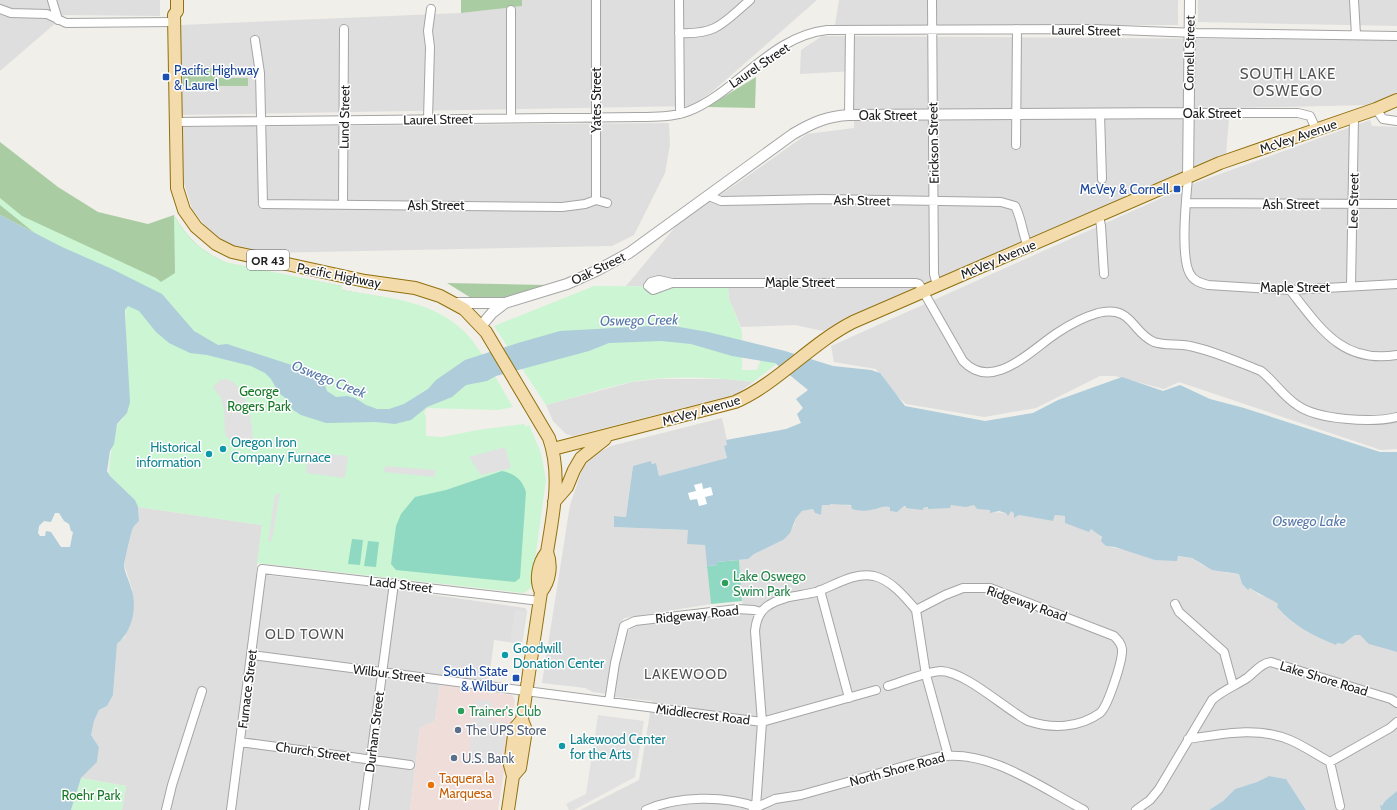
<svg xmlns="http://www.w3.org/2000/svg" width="1397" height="810" font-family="Cabin,sans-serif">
<rect width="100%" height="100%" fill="#f1efe9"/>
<path fill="#dfdede" d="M0 0H160V16L65 15 0 71Z
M521 0H817L713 91 692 106 179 115 181 25 461 13 520 6Z
M839 0H1178V25H835Z
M1198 0H1397V26L1198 22Z
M822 36 1397 40V92L1371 105 1230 108 1226 154 823 331 795 325 741 327 729 299 728 287 626 286 681 220 738 183 807 134 854 128V71L800 74 801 50Z
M1370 120 1372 126 1397 127V449L1381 450 1179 382 1164 389 1115 376H1100L1036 408 984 417 906 404 893 392 876 369 834 362 831 346 1195 183Z
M669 123 670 145 665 173 634 235 612 246 263 253 231 246 208 229 192 209 184 183 181 127Z
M659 379H725L753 382 737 394 573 436 566 434 553 421 546 405 632 382Z
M722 418 727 440V445L724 446 727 458 659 476 656 463 633 466 626 517 614 516V527L688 530 705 545 711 604 624 618 621 624 611 665 608 694 593 692 585 688 542 683 570 505 583 467 592 456 611 446Z
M837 503 872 510 886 506 890 507 893 512 903 506H906V508H923L950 505H974L978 508 990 510V512L1007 513 1011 511 1015 513 1014 518 1019 515 1053 521 1055 515 1066 516 1065 523 1091 529 1099 534 1106 546 1130 551 1192 558 1202 565 1228 573 1239 574 1242 584 1248 590 1250 588 1259 595 1270 598 1278 604 1277 607 1285 616 1296 625 1337 643 1343 644 1355 635H1360L1370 644 1397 652V791L1385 801 1381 810H1306L1286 779 1269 776 1257 782 1235 789 1223 801 1209 810H580L639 780 652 701 615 697 618 666 626 634 635 624 743 611 739 560 748 559 754 554 783 540 794 525 796 518 802 511 813 509 815 513 821 515 822 505Z
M138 507 262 525 256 574 392 589 525 608 527 611 522 644 494 640 489 680 476 690 440 685 435 721 420 728 410 810H122L126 786 81 778 97 762 99 747 91 735 94 721 99 710 107 706 113 695 117 644 125 637 132 589 124 564 132 529 139 521Z"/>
<path fill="#efddda" d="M440 685 512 695 515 700 498 810H410L420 728 435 721Z"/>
<path fill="#aacca2" d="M461 0H522V6L461 13Z
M183 68H215V78H248V86H183Z
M756 77 755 108 707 107Z
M0 142 58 187 98 212 148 224 174 215C187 240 206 255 232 265L342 286V290C393 300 437 300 473 342L436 380 62 247 0 215Z
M447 283 545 285 503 300 476 301Z"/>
<path fill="#cbf5d3" d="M0 198 22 216 156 278 161 282 175 273 174 215C185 237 202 252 225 262L342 286V290C380 297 426 299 458 326 481 345 497 381 513 407L498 410 427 408 424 413 426 416V436L442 437 478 430 524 424 526 427 529 425 541 453 546 480 531 588 524 593 257 563 262 525 138 507 129 494 110 476C107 469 114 434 117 426 118 423 121 421 123 419L126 307 0 205Z
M594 286 728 287 729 299 742 331V370H757L763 354 783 359 753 382C715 377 668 375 631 382 602 388 574 398 546 405L494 326Z
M81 778 126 786 122 810H71Z"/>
<path fill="#8fd8c2" d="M502 471C515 474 522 479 526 492L520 578 515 582 396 570 391 564 396 526 401 514 415 497 446 490Z
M352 539 363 540 360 565 348 564Z
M368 541 379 542 376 567 364 566Z
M739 560 742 601 711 604 707 566 717 565 716 562Z"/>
<path fill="#e1e1e1" d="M226 379 232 381 238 387 249 406 253 436 248 446 228 438 225 434 224 410 221 398 213 387 220 380Z
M505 447 511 468 481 475 469 457Z
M308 452 348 456 345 478 306 473Z
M385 466 435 470V477L384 472Z
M280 493 272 540 268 542 275 495Z
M515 610 526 611 521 643 510 641Z
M476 700 492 701 490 721 507 723 501 765 468 762Z
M598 715 644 721 635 777 574 810H569L566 804 586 794Z"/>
<path fill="#aeccda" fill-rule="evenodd" d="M0 215 62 247 112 269 162 294 194 331 218 345 227 344 307 370 323 379 327 391 336 397 347 396 355 398 366 405 377 409H389L404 404 428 389 436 380 465 360 518 343 560 331 668 325 708 332 785 351 833 366 871 370 880 373 905 406 985 421 1033 413 1058 400 1122 377 1163 391 1180 385 1210 399 1244 408 1380 452H1397V652L1369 644 1360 635H1355L1343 644 1337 643 1336 645C1314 636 1293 626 1277 607L1278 604C1269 597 1259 595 1250 588L1248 590 1242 584 1239 574 1212 570 1192 558 1178 556 1177 561 1155 560 1115 547 1106 546 1101 541 1102 537 1091 529 1089 532 1065 523V516L1055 515 1053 521 1019 515 1014 518V513L1011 511 1008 516 1006 513 999 511 990 513V510L977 509 974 505 966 507 951 505 950 508 928 509V507L923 508V510L906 508V506H904L897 512 890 511V507C883 505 878 509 871 510 865 511 859 511 852 509L851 505 830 504V505H822L821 515 815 513 813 509 802 511 796 518 790 533 783 540 754 554 748 559 717 562V565L707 566 705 545 687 544 688 530 614 527V516L626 517 633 466 651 461 652 464 656 463 659 476 727 458 724 446 727 445 726 440 786 429 801 423 797 414 803 408 796 399 808 390 775 363 732 356 691 344 661 341 609 343 589 351 496 376 487 381 466 385 452 397 427 407 411 420 395 424 376 422 326 423 301 415 293 410 288 400 279 393 271 379 265 373 251 366 207 355 190 353 169 343 156 332 139 311 128 306 125 310V314L130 402 127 413 117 424 114 444 110 451 107 471 110 476 135 500 138 507 139 521C137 523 134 526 133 528 131 531 125 561 124 564 124 572 129 580 131 588 138 607 132 632 117 644L113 695 107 706 99 710 94 721 91 735 99 747 97 762 81 778 71 810H0ZM55 513H59L64 521 69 524 71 531 73 532 70 547H61L51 532 46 531 45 536H40L38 533 39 526 44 521 51 522Z
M1269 776 1286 779 1306 810H1209L1223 801 1235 789 1257 782Z
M1397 791V810H1381L1380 805 1382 806 1385 801Z"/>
<path fill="#fff" d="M702 483 703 489 711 487 713 495 705 497 707 504 699 506 697 499 690 500 688 493 696 491 694 485Z"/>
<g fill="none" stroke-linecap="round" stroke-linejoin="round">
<g stroke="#a5a5a5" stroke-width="10">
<path id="minor" d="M52 0 58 20
M596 0V200
M679 0 680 114
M932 0 934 274 937 285
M1354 0 1356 35
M0 9 11 13 47 14 66 23 174 22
M511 10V118
M679 33C717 35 723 23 750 0
M255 40 260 73 263 204 562 207 585 204 596 200 607 203
M1376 109 1383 119 1397 121
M1188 113H1298L1310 116 1316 129
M1100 114 1102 179
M849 115 850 30
M428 119 430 47 428 31 431 9
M175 122 638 117C655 117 673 117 689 111 737 92 771 36 827 30L1093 29 1197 33 1397 36
M1016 145 1017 29
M1188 178C1186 199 1180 257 1190 274 1194 281 1200 283 1208 285L1290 290 1397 284
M709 196 721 201 822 199 1001 202 1015 206C1022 219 1022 233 1028 246
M1186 203 1397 204
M343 204 344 29
M1099 216 1101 226 1104 274
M672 283 653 290 648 286 651 282 659 280 672 283H916L919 284 963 361C993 393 1032 349 1057 333 1069 325 1084 317 1098 313 1133 305 1131 332 1154 342 1165 346 1178 343 1190 346 1214 351 1238 362 1261 371 1274 381 1283 396 1297 405 1317 420 1373 423 1397 417
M1351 286 1354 117
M1290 290C1320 328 1342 364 1397 355
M820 590 849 698
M1175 604 1179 612 1224 652 1233 685
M916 610 926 675 948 755
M252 655 762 722 876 690
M888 686C901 682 929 671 941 671 966 672 1005 709 1028 721 1052 729 1079 728 1100 713 1108 706 1123 660 1122 649 1121 643 1118 640 1114 636L990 588H963L945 595 916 610
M609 702 615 663 624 626 635 621 737 609 754 610 761 612
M1188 739C1222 734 1257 726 1290 740 1304 746 1317 755 1330 762L1390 728 1397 722
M240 742 410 765
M1330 762 1340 806
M753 809 775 799 801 795 937 757C989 748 1040 787 1084 810
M166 810 172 785 202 691
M231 810 262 569 540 601
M364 810 394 583
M646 810C677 796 724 795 756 807L762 722 755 631C756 620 759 611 769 605 783 596 800 596 816 592 834 586 853 572 874 576 891 580 905 597 916 610
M1136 810 1150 800 1159 789 1212 700C1223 690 1235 686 1247 678 1255 672 1261 663 1271 662L1391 699 1397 703"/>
</g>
<g stroke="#a5a5a5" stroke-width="12">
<path id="tertiary" d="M1188 178 1190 0
M455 303H505L567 284 596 271 629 253 793 134C812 123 827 116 849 115L1188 113
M481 326 492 313 505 303"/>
</g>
<g stroke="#90710e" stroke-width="14">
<path id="primary" d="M177 0V11L174 15 177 188 184 210 196 227 216 244 232 252 365 281 415 288 440 296 464 309 486 332 549 438C562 475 553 514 547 552 552 565 550 581 541 592L522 720 526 730 520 768 513 776
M553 449 735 402C777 384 810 344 853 322L1220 163 1376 109 1397 100
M554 502 567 487 574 470 581 458 605 439
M541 592C535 580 538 563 547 552
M508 810 513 776 510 765 515 728 522 720"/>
</g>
<use href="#minor" stroke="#fff" stroke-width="8"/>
<use href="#tertiary" stroke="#fff" stroke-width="10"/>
<use href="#primary" stroke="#f4dbab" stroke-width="12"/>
</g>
<g fill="#1a4fb4" stroke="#fff" stroke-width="1.5">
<rect x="162" y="73" width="8" height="8" rx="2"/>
<rect x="1173" y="185" width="8" height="8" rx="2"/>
<rect x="512" y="674" width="8" height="8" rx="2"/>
</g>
<g fill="#0f9aa8" stroke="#fff" stroke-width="1.5">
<circle cx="223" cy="449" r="4"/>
<circle cx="209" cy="454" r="4"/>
<circle cx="505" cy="655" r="4"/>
<circle cx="562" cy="746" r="4"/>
</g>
<g fill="#2e9e5b" stroke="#fff" stroke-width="1.5">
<circle cx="725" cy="583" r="4"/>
<circle cx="461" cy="711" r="4"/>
</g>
<g fill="#5c6f8a" stroke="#fff" stroke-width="1.5">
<circle cx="458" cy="730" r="4"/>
<circle cx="454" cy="758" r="4"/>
</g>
<circle fill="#e8710a" stroke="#fff" stroke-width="1.5" cx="431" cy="785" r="4"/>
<g text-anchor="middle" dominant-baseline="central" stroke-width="3" stroke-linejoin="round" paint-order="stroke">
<rect fill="#fff" stroke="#646464" stroke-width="1" x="247" y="250" width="42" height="20" rx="3"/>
<g font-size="12" font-weight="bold" fill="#212121">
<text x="268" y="260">OR 43</text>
</g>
<g font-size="13" fill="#212121" stroke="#fff">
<text transform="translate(1086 30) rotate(1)">Laurel Street</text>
<text transform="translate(1189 53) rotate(-89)">Cornell Street</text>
<text transform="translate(759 65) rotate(-34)">Laurel Street</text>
<text transform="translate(596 100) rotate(-90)">Yates Street</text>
<text x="1212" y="113">Oak Street</text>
<text x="888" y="115">Oak Street</text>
<text transform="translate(344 117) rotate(-89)">Lund Street</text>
<text transform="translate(438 119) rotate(-1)">Laurel Street</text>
<text transform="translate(1298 136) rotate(-19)">McVey Avenue</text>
<text transform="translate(933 143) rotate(-91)">Erickson Street</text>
<text transform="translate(862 200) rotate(1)">Ash Street</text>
<text transform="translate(1353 201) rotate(-89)">Lee Street</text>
<text x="1291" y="204">Ash Street</text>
<text x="436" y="205">Ash Street</text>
<text transform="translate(998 259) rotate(-23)">McVey Avenue</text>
<text transform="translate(598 268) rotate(-26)">Oak Street</text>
<text transform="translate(339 275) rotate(11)">Pacific Highway</text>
<text x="800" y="282">Maple Street</text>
<text x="1295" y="287">Maple Street</text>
<text transform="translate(701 410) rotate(-16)">McVey Avenue</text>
<text transform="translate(401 584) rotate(7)">Ladd Street</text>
<text transform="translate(1027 603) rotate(19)">Ridgeway Road</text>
<text transform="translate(697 614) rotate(-6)">Ridgeway Road</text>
<text transform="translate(389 673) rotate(7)">Wilbur Street</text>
<text transform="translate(1324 678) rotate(17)">Lake Shore Road</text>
<text transform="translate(247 689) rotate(-83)">Furnace Street</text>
<text transform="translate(703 714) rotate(7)">Middlecrest Road</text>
<text transform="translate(374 732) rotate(-83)">Durham Street</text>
<text transform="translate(313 751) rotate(8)">Church Street</text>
<text transform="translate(897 769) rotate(-15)">North Shore Road</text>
</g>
<g font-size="13" fill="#164399" stroke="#fff" text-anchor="end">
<text x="174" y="70" text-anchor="start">Pacific Highway<tspan x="174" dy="15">&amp; Laurel</tspan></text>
<text x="1169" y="189">McVey &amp; Cornell</text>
<text x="508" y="671">South State<tspan x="508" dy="15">&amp; Wilbur</tspan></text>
</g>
<g font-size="13" fill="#177828" stroke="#fff">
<text x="259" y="391">George<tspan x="259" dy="15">Rogers Park</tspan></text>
<text x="91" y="795">Roehr Park</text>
</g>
<g font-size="13" fill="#0d838f" stroke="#fff" text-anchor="start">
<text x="231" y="442">Oregon Iron<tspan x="231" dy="15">Company Furnace</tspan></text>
<text x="201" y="447" text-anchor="end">Historical<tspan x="201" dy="15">information</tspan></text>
<text x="513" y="648">Goodwill<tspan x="513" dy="15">Donation Center</tspan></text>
<text x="570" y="739">Lakewood Center<tspan x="570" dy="15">for the Arts</tspan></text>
</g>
<g font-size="13" fill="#27864d" stroke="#fff" text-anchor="start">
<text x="733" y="576">Lake Oswego<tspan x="733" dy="15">Swim Park</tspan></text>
<text x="469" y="711">Trainer's Club</text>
</g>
<g font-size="13" fill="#4e5e75" stroke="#fff" text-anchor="start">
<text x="466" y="730">The UPS Store</text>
<text x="462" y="758">U.S. Bank</text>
</g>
<g font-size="13" fill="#c56008" stroke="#fff" text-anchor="start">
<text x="439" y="778">Taquera la<tspan x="439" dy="15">Marquesa</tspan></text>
</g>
<g font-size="14" font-style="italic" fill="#5678a9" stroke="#fff">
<text transform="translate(639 320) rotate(-1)">Oswego Creek</text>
<text transform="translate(329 379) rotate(22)">Oswego Creek</text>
<text x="1309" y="521">Oswego Lake</text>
</g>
<g font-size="14" letter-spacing="1" fill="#545454" stroke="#fff">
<text x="305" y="634">OLD TOWN</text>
<text x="686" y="674">LAKEWOOD</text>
</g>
<g font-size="15" letter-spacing="1" fill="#545454" stroke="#fff">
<text x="1288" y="74">SOUTH LAKE<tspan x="1288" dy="17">OSWEGO</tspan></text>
</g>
</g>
</svg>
